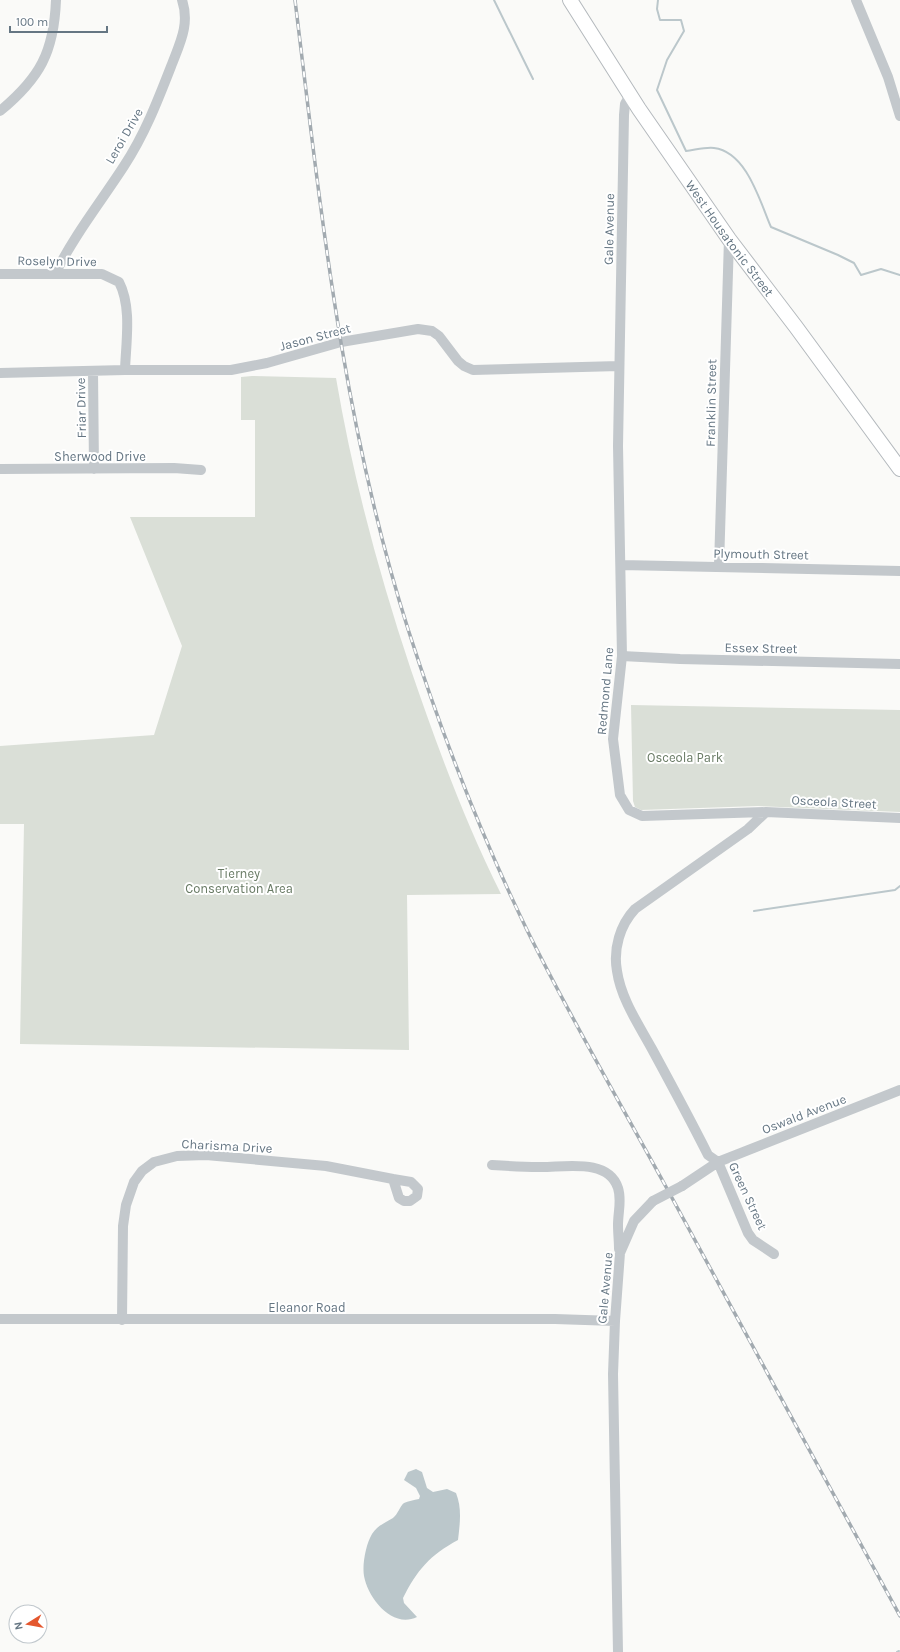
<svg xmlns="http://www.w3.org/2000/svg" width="900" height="1652" font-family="Karla,sans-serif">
<rect width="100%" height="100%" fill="#fafaf8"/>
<path fill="#dadfd7" d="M252 376 336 378C353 478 379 574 411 670 437 746 465 822 501 894L407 895 409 1050 20 1044 24 824H0V746L154 735 182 646 130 517H255V420H241V377Z
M631 705 900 710V812L758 806 641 810 635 807 633 801Z"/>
<path fill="#bbc7cb" d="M416 1469 422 1472 427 1488 433 1492 447 1489 456 1493C462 1508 460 1523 458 1540 430 1555 417 1570 403 1598L404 1603 417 1617C392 1629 368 1598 364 1576 362 1564 366 1544 372 1534 378 1525 385 1523 393 1518 398 1514 400 1506 404 1503 408 1501 414 1500 419 1499L420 1496 416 1488 404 1480 408 1472Z"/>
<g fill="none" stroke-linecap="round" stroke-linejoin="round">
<path stroke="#bbc7cb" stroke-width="2" d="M494 0 533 79
M658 0 657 9 660 20H681L684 31 667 60 657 90 686 151C695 150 705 147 714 148 747 152 760 202 771 227L838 255 854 263 861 275 881 269 900 275
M754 911 895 890 900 886
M897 1652 899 1651"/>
<g stroke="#b4b9bd" stroke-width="16">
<g id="highway">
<path id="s1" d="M570 0 639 109 729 239 796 327 900 469"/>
</g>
</g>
<path stroke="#c3c8cc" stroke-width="10" d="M856 0 888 77 900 116
M630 95 625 104 624 115 618 446 622 656 613 739 620 795 629 810 642 816 766 812 748 829 635 909C620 925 613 949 617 971 621 999 639 1025 652 1049 671 1084 690 1119 708 1155L718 1162
M0 111C40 78 54 52 56 0
M0 274H102L119 282C132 307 126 342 125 370
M55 274C75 234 100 203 124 166 145 134 158 100 172 64 180 43 190 24 182 0
M93 371 94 469
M0 373 125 370H231L267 363 341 342 418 329 432 331 439 336 458 361 464 366 473 370 619 366
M0 469 174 468 201 470
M621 565 900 571
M719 566 729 239
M622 656 680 659 900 664
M766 812 900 818
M718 1162 748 1233 753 1240 774 1254
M492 1165C507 1166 523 1167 538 1167 562 1168 608 1157 618 1188 622 1200 618 1212 618 1225 618 1233 619 1241 619 1249
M682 1186 718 1162 900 1090
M0 1319H555L615 1321
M122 1320 123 1226 126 1205 134 1182 142 1171 154 1162 177 1156 206 1155 326 1166 393 1179 399 1198 404 1201H410L417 1196 418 1189 411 1182 393 1179
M618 1652 613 1374 615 1321 620 1253 634 1221 653 1201"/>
<use href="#highway" stroke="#fff" stroke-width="14"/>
<g stroke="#a2aab0" stroke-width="3.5">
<path id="rail" d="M295 0C321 212 343 425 408 629 441 732 480 833 527 930 570 1017 619 1101 665 1185 743 1329 822 1473 900 1616"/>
</g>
<use href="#rail" stroke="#fff" stroke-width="2" stroke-dasharray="6" stroke-linecap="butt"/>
<path stroke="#c3c8cc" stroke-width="10" d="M653 1201 682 1186"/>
</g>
<g text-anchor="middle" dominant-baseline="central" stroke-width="4" stroke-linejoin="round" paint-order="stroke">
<g font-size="13" fill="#657683" stroke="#fff">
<text transform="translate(124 136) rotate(-60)">Leroi Drive</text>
<text transform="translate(609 229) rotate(-89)">Gale Avenue</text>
<text stroke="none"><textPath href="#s1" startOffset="287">West Housatonic Street</textPath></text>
<text transform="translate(57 261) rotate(1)">Roselyn Drive</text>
<text transform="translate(315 337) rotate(-15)">Jason Street</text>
<text transform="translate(711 403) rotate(-89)">Franklin Street</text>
<text transform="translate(81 408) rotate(-91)">Friar Drive</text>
<text x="100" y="456">Sherwood Drive</text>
<text transform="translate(761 554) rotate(1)">Plymouth Street</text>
<text transform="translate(761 648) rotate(1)">Essex Street</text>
<text transform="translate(605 691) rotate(-85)">Redmond Lane</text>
<text transform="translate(834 802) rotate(3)">Osceola Street</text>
<text transform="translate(804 1114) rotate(-21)">Oswald Avenue</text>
<text transform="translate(227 1146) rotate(3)">Charisma Drive</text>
<text transform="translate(748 1196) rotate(65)">Green Street</text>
<text transform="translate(605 1288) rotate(-85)">Gale Avenue</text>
<text x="307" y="1307">Eleanor Road</text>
</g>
<g font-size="13" fill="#687a64" stroke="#fff">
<text x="685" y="757">Osceola Park</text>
<text x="239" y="873">Tierney<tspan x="239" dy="15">Conservation Area</tspan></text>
</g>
</g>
<g transform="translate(28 1624) rotate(259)"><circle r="19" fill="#ffffff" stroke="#c1c8cd"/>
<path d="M0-3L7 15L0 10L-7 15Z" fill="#e4572e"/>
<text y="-6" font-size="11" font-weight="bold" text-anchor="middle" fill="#657683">N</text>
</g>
<path d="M10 26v6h97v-6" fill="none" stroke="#657683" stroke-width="2"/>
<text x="16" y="26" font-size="12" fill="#657683" stroke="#ffffff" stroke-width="3" paint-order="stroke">100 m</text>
</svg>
